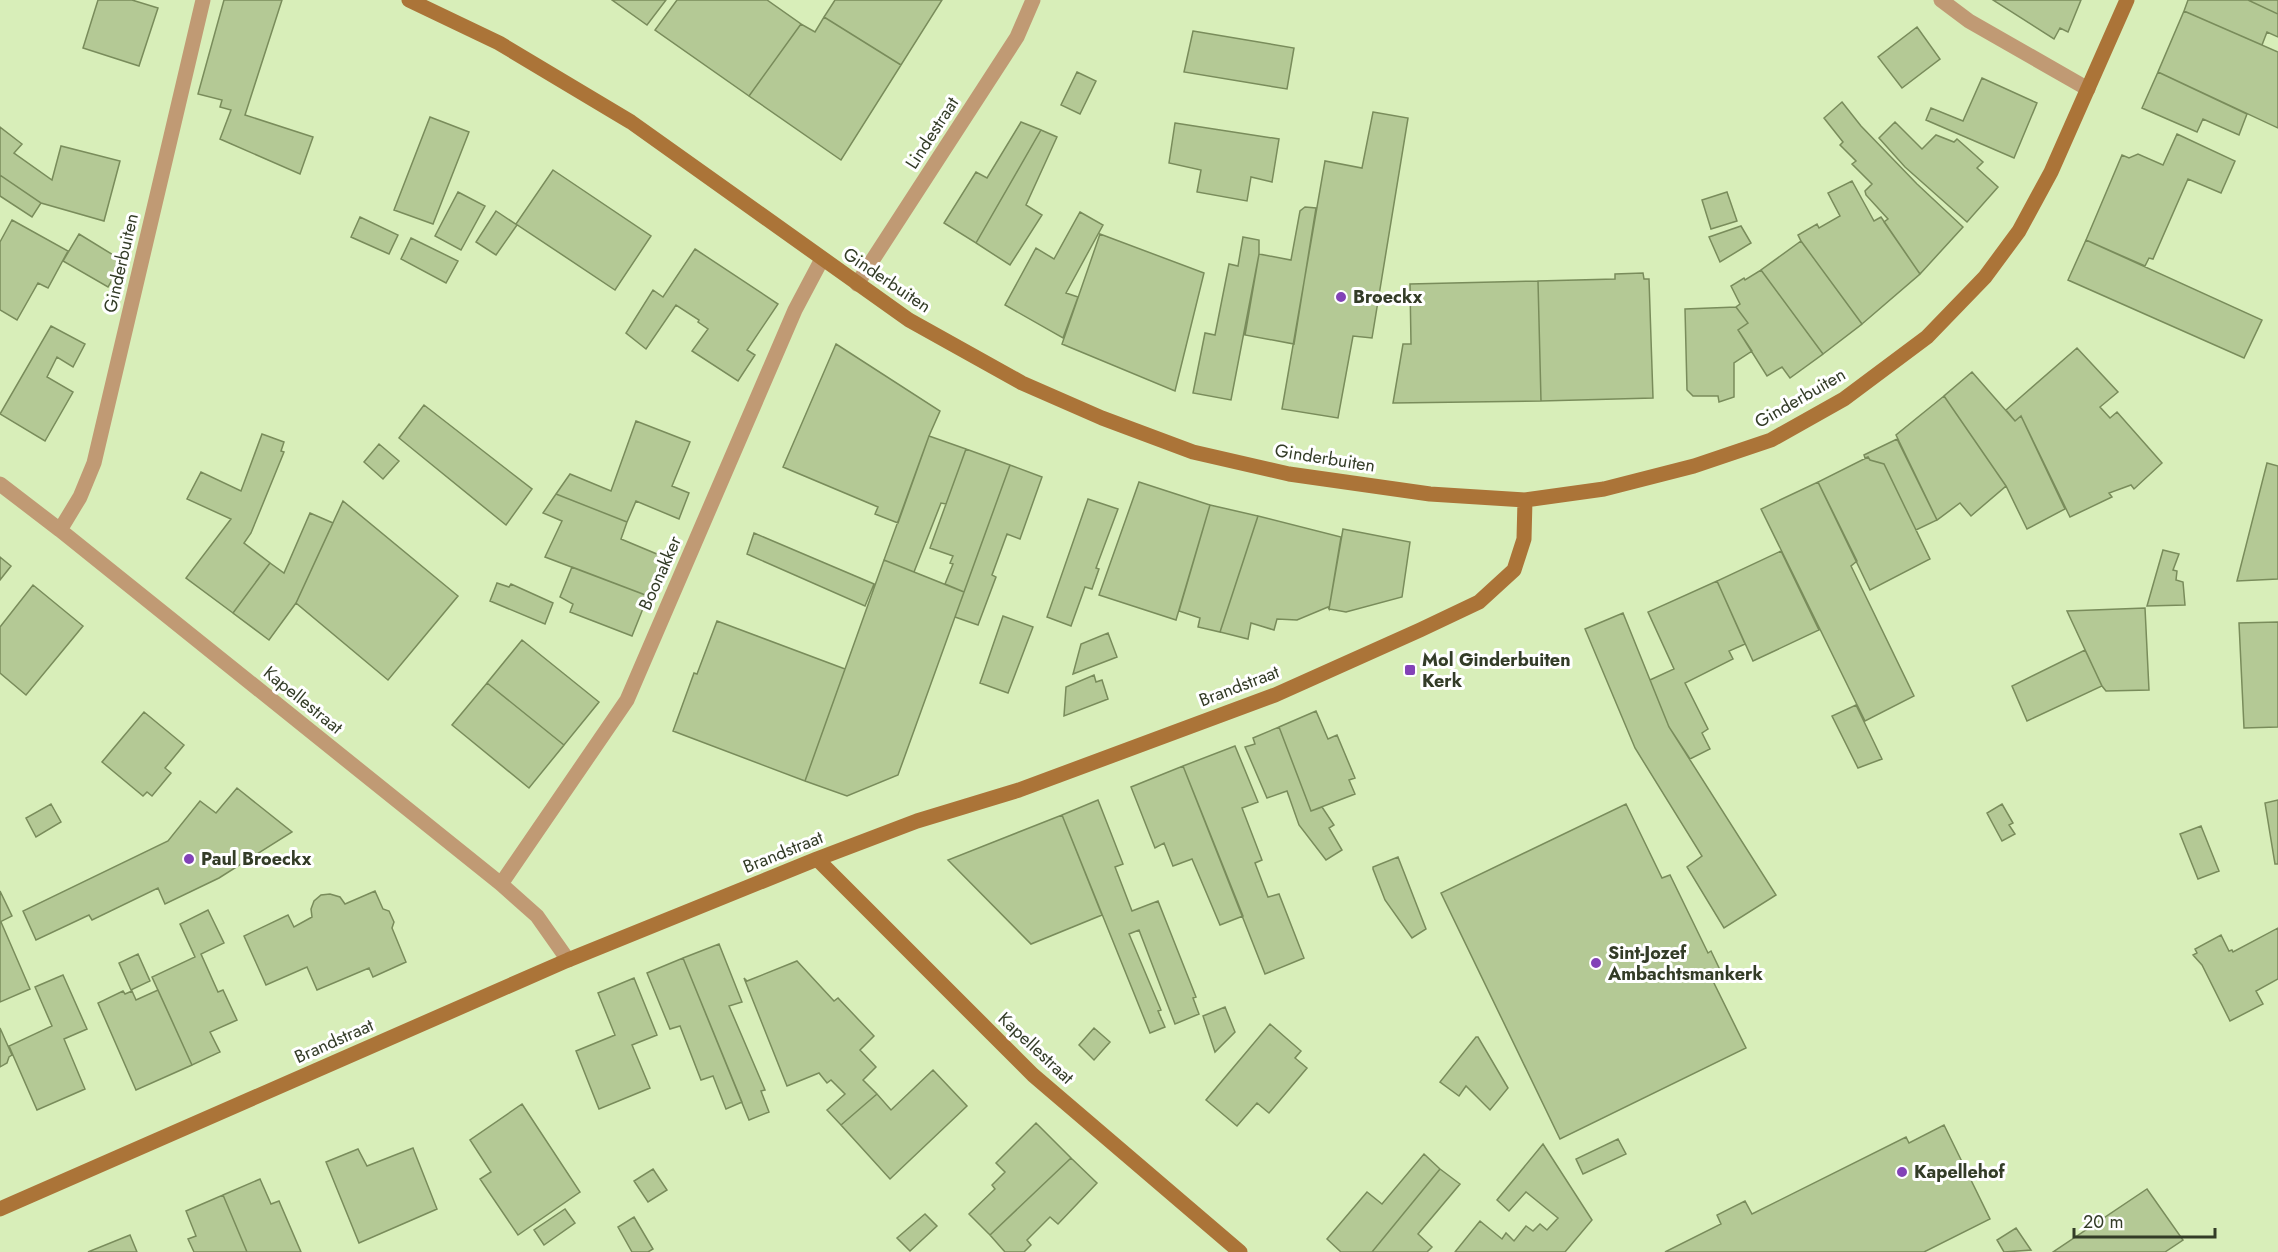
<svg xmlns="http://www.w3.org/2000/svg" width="2278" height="1252" font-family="Jost,sans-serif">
<rect width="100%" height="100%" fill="#d8eeb9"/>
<path fill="#b4c995" stroke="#798c5b" stroke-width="1.5" d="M98 0H132L158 8 139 66 83 48Z
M224 0H282L245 115 313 137 300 174 220 139 231 110 220 107 222 100 198 94Z
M612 0H666L647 25Z
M677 0H767L801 24 749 96 655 30Z
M835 0H942L901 65 824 17Z
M1993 0H2081L2068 32 2060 28 2054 39Z
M2188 0H2248L2278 14V37L2267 32 2262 45 2184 11Z
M2248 0H2278V14Z
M2184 11 2278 52V128L2158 72Z
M824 17 901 65 841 160 749 96 801 24 815 32Z
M1917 27 1940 59 1902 88 1878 57Z
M1193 31 1294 48 1287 89 1184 72Z
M1077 72 1096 81 1080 114 1061 105Z
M2158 72 2247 114 2239 135 2203 119 2197 132 2142 108Z
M1982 78 2037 103 2014 158 1926 120 1931 108 1963 121Z
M1842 102 1861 126 1917 184 1963 227 1920 274 1884 222 1888 219 1866 195 1865 191 1872 184 1852 164 1856 161 1840 145 1843 142 1824 118Z
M1373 112 1408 118 1372 338 1353 336 1338 418 1282 409 1325 161 1362 168Z
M430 117 469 132 433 224 394 210Z
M1021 122 1041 130 976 243 944 223 976 172 987 178Z
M1895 122 1922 149 1936 135 1954 142 1957 139 1983 162 1977 168 1998 187 1967 222 1905 167 1879 138Z
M1175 123 1279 139 1272 182 1251 177 1247 201 1197 192 1201 170 1169 163Z
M0 127 22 144 14 153 52 180 61 146 120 161 104 221 41 203 0 175Z
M1041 130 1057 137 1026 205 1042 215 1010 265 976 243Z
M2177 134 2235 161 2221 193 2188 179 2153 259 2149 258 2145 266 2086 240 2122 155 2129 158 2138 154 2163 165Z
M553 170 651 236 615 290 516 224Z
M0 175 41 203 32 217 0 196Z
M1852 181 1874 221 1881 217 1920 274 1862 324 1801 241 1798 235 1817 224 1819 228 1840 216 1828 193Z
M458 192 485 206 461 250 435 236Z
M1727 192 1737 221 1711 229 1702 200Z
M1305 207 1316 208 1294 344 1245 335 1259 254 1291 260 1300 211Z
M496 211 517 225 496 255 476 242Z
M1080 212 1103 225 1066 293 1078 297 1063 338 1005 305 1036 248 1054 259Z
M360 217 398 235 389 254 351 237Z
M12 220 68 251 48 288 38 283 17 320 0 310V242Z
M1741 226 1751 243 1720 262 1709 237Z
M79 234 123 261 108 287 63 261Z
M1100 234 1204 273 1175 391 1062 344Z
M1243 237 1259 240V254L1231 400 1193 393 1205 333 1215 335 1229 264 1238 266Z
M411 238 458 261 446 283 401 259Z
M2086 240 2262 320 2244 358 2068 280Z
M1801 241 1862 324 1823 354 1761 270Z
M695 249 778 304 747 350 755 355 738 381 692 351 708 329 698 322 699 320 676 305 646 349 626 333 653 290 663 297Z
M1761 270 1823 354 1790 378 1782 367 1767 376 1738 330 1748 323 1736 307 1740 304 1731 286 1744 278 1745 280Z
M1643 273 1644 279H1649L1653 398 1541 401 1538 281 1615 279V274Z
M1538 281 1541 401 1393 403 1403 344H1411L1410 284Z
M1736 307 1748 323 1738 330 1752 351 1734 363V397L1719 402 1718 396H1693L1687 390 1685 309Z
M51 326 85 344 73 367 57 357 47 377 73 392 45 441 0 414Z
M836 344 940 411 929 436 898 523 875 514 878 507 783 467Z
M2077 348 2118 392 2100 407 2110 418 2117 412 2162 463 2134 489 2131 485 2109 493 2112 497 2070 517 2021 416 2015 421 2006 410Z
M1972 372 2015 421 2021 416 2065 509 2027 529 2006 486 1944 396Z
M1944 396 2006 486 1971 516 1960 503 1937 520 1896 435Z
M424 405 532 489 506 525 399 438Z
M636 421 690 442 672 486 689 493 679 519 636 501 627 522 556 494 570 474 611 491Z
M262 434 284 442 281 451 284 452 251 533 244 543 270 563 233 613 186 578 231 519 187 499 201 472 241 491Z
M929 436 966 449 946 504 941 503 914 572 884 560Z
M1897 439 1937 520 1916 530 1884 464 1870 460 1868 457 1865 458 1864 455Z
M379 444 399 461 383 479 364 462Z
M966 449 1010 465 964 592 945 584 953 564 950 563 953 556 930 548Z
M1868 457 1870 460 1884 464 1930 559 1870 590 1818 482Z
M2267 463 2278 466V579L2237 581Z
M1010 465 1042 477 1020 539 1007 534 992 575 996 577 978 625 955 617Z
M1139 482 1210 505 1176 620 1099 595Z
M1818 482 1857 561 1851 566 1914 696 1865 721 1761 509Z
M556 494 627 522 621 539 664 557 648 596 545 557 562 521 543 513Z
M1088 499 1118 509 1096 568 1099 569 1092 589 1085 587 1071 626 1047 617Z
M343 501 458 596 388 680 296 603Z
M1210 505 1258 516 1220 632 1198 627 1200 618 1179 611Z
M310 513 333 523 296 603 269 640 233 613 270 563 284 573Z
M1258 516 1341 537 1329 609 1328 607 1297 620 1277 619 1274 630 1251 623 1248 639 1220 632Z
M1343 529 1410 542 1402 597 1346 612 1329 609Z
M754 533 874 584 865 606 747 554Z
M2163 550 2179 554 2173 570 2177 571 2176 580 2183 582 2185 605 2147 606Z
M1781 551 1819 630 1753 661 1717 581Z
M0 557 11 566 0 580Z
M884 560 964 592 898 775 847 796 805 781Z
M572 567 648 596 632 636 570 612 573 604 560 597Z
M1717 581 1745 644 1729 651 1733 659 1685 683 1708 729 1702 733 1710 749 1690 759 1669 727 1650 680 1674 669 1648 612Z
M497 583 509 587 511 584 553 603 545 624 490 601Z
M33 585 83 626 26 695 0 673V627Z
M2145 608 2149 690 2106 691 2102 686 2067 611Z
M1623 613 1669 727 1776 895 1724 928 1687 867 1702 856 1635 748 1585 629Z
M1003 616 1033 627 1008 693 980 683Z
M717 621 845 669 805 781 673 731 694 673 697 674Z
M2278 622V727L2244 728 2239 623Z
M1108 633 1117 657 1073 674 1081 644Z
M522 640 599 702 564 745 487 683Z
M2085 650 2102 686 2027 721 2012 686Z
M1094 675 1096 682 1102 680 1108 699 1064 716 1066 687Z
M487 683 564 745 529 788 452 725Z
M1856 705 1882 759 1858 768 1832 716Z
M1316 711 1328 739 1337 735 1355 778 1349 780 1355 794 1311 811 1279 727Z
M144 712 184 745 165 768 171 773 152 796 147 792 143 796 102 762Z
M1279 727 1311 811 1322 807 1334 825 1329 828 1342 850 1326 860 1299 825 1287 791 1267 798 1245 747 1255 744 1253 738Z
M1235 746 1258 802 1242 808 1262 860 1255 863 1268 897 1279 894 1304 958 1265 974 1183 766Z
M1183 766 1243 916 1220 925 1192 859 1173 866 1164 843 1155 848 1131 787Z
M237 788 292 832 219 878 165 904 158 888 92 920 89 915 36 940 23 911 168 841 200 801 216 813Z
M1098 800 1123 864 1115 867 1132 911 1158 901 1196 997 1193 998 1199 1014 1175 1024 1139 930 1129 934 1161 1010 1158 1011 1165 1027 1150 1033 1062 815Z
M2278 800V864H2275L2265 803Z
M51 804 61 822 36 837 26 818Z
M1626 804 1662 878 1670 875 1708 953 1711 951 1721 972 1711 977 1746 1048 1560 1139 1441 893Z
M2002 804 2013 823 2009 825 2015 834 2002 841 1987 813Z
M1062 815 1102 915 1031 944 948 860Z
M2201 826 2219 871 2198 879 2180 834Z
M1398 857 1426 929 1412 938 1385 900 1373 869V867Z
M0 891 12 916 0 922Z
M375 891 383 909 389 911 394 922 392 928 406 962 373 977 369 968 317 990 307 967 266 985 244 936 288 915 294 927 312 917 311 909 314 901 321 895 330 894 340 897 345 904Z
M208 910 224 943 201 954 218 992 223 990 237 1020 210 1032 220 1052 192 1065 152 977 195 957 180 924Z
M1 922 30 989 0 1002V923Z
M2278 928V979L2256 991 2263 1004 2230 1021 2202 965 2193 955 2197 953 2195 949 2221 935 2229 951 2232 950 2233 952Z
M719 944 742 1002 729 1006 765 1090 761 1091 769 1112 749 1120 683 958Z
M138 954 150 981 131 990 119 963Z
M683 958 742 1102 726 1109 713 1076 701 1080 680 1026 670 1029 647 973Z
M797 961 834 1001 838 998 874 1036 860 1050 876 1067 863 1080 877 1094 841 1125 827 1110 845 1094 831 1080 827 1083 819 1073 787 1086 744 978 747 981Z
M63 975 87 1029 64 1039 85 1089 37 1110 9 1046 52 1026 35 987Z
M634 978 657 1035 632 1045 650 1088 599 1109 576 1051 615 1035 598 993Z
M158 990 192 1065 136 1090 98 1003 123 991 125 994 132 991 136 1000Z
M1225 1007 1235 1032 1215 1052 1203 1016Z
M1270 1024 1301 1051 1295 1058 1307 1068 1269 1113 1257 1103 1237 1126 1206 1100Z
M0 1028 12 1055 9 1057 7 1063 0 1067Z
M1094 1028 1110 1042 1094 1060 1079 1045Z
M1476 1037H1478L1508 1088 1490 1110 1466 1086 1459 1096 1440 1082Z
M933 1070 967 1106 890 1179 841 1125 877 1094 891 1110Z
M522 1104 580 1192 518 1235 480 1179 491 1172 470 1140Z
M1036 1123 1071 1158 990 1235 969 1214 995 1189 992 1185 1005 1172 996 1163Z
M1944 1125 1990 1219 1924 1252H1665L1721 1224 1717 1215 1745 1201 1752 1214 1906 1137 1909 1143Z
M1618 1139 1626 1154 1583 1174 1576 1159Z
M1543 1144 1592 1220 1565 1252H1455L1480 1221 1502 1239 1506 1233 1514 1241 1526 1226 1533 1231 1540 1224 1547 1230 1558 1218 1526 1192 1509 1211 1497 1200Z
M413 1148 437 1209 359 1243 326 1162 358 1149 367 1166Z
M1424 1154 1440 1169 1372 1252H1341L1327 1239 1367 1192 1382 1204Z
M1071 1158 1097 1183 1058 1224 1050 1217 1027 1240 1031 1245 1024 1252H1005L990 1235Z
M653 1169 667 1190 648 1202 634 1181Z
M1440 1169 1460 1184 1418 1234 1432 1247 1427 1252H1372Z
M260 1179 271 1204 279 1201 301 1252H247L223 1195Z
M2147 1189 2183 1240 2165 1252H2053Z
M223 1195 247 1252H194L188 1239 196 1236 186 1211Z
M565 1209 575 1223 544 1245 534 1230Z
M925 1214 937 1226 910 1251 897 1238Z
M634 1217 653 1249 648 1252H632L618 1227Z
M2016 1228 2031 1250 2004 1252 1997 1240Z
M130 1235 137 1252H88Z"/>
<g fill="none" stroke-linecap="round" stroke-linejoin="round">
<path stroke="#c09a74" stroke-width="15" d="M1941 0 1969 21 2088 89"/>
<path stroke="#c09a74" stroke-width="15" d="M857 284 1017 37 1033 0
M0 484 60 530 501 884 537 916 568 960
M60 530 80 497 94 463 203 0
M501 884 627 700 795 310 822 259"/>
<path stroke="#ab7438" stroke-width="15" d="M409 0 499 43 631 122 909 320 1022 383 1102 418 1193 452 1289 474 1430 494 1525 500 1604 489 1694 466 1771 440 1844 399 1927 337 1985 277 2019 231 2051 172 2127 0
M817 859 1033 1075 1240 1252
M0 1209 568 960 817 859 917 821 1019 790 1275 695 1420 630 1479 602 1514 570 1524 539 1525 500"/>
</g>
<g fill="#8242b7" stroke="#fff" stroke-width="2">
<circle cx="1341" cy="297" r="6"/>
<rect x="1404" y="664" width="12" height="12" rx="3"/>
<circle cx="189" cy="859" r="6"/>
<circle cx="1596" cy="963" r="6"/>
<circle cx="1902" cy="1172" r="6"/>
</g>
<g text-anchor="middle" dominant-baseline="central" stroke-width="6" stroke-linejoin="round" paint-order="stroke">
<g font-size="18" fill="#333c27" stroke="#fff">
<text transform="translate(932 133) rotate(-57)">Lindestraat</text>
<text transform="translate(121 263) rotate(-77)">Ginderbuiten</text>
<text transform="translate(887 280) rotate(34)">Ginderbuiten</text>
<text transform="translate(1800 398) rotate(-30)">Ginderbuiten</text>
<text transform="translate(1325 458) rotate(9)">Ginderbuiten</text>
<text transform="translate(660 573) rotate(-66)">Boonakker</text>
<text transform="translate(1239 686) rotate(-21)">Brandstraat</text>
<text transform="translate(303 700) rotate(39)">Kapellestraat</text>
<text transform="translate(783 852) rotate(-22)">Brandstraat</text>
<text transform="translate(334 1041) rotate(-24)">Brandstraat</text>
<text transform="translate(1036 1048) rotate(43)">Kapellestraat</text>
</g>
<g font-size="18" font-weight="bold" fill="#333c27" stroke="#fff" text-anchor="start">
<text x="1353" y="297">Broeckx</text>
<text x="1422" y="660">Mol Ginderbuiten<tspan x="1422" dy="21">Kerk</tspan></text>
<text x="201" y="859">Paul Broeckx</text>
<text x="1608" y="953">Sint-Jozef<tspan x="1608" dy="21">Ambachtsmankerk</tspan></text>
<text x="1914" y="1172">Kapellehof</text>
</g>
</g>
<path d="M2074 1228v9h141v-9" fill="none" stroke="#333c27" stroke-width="3"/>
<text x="2083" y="1228" font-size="18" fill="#333c27" stroke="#ffffff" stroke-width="4.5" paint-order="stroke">20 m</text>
</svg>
